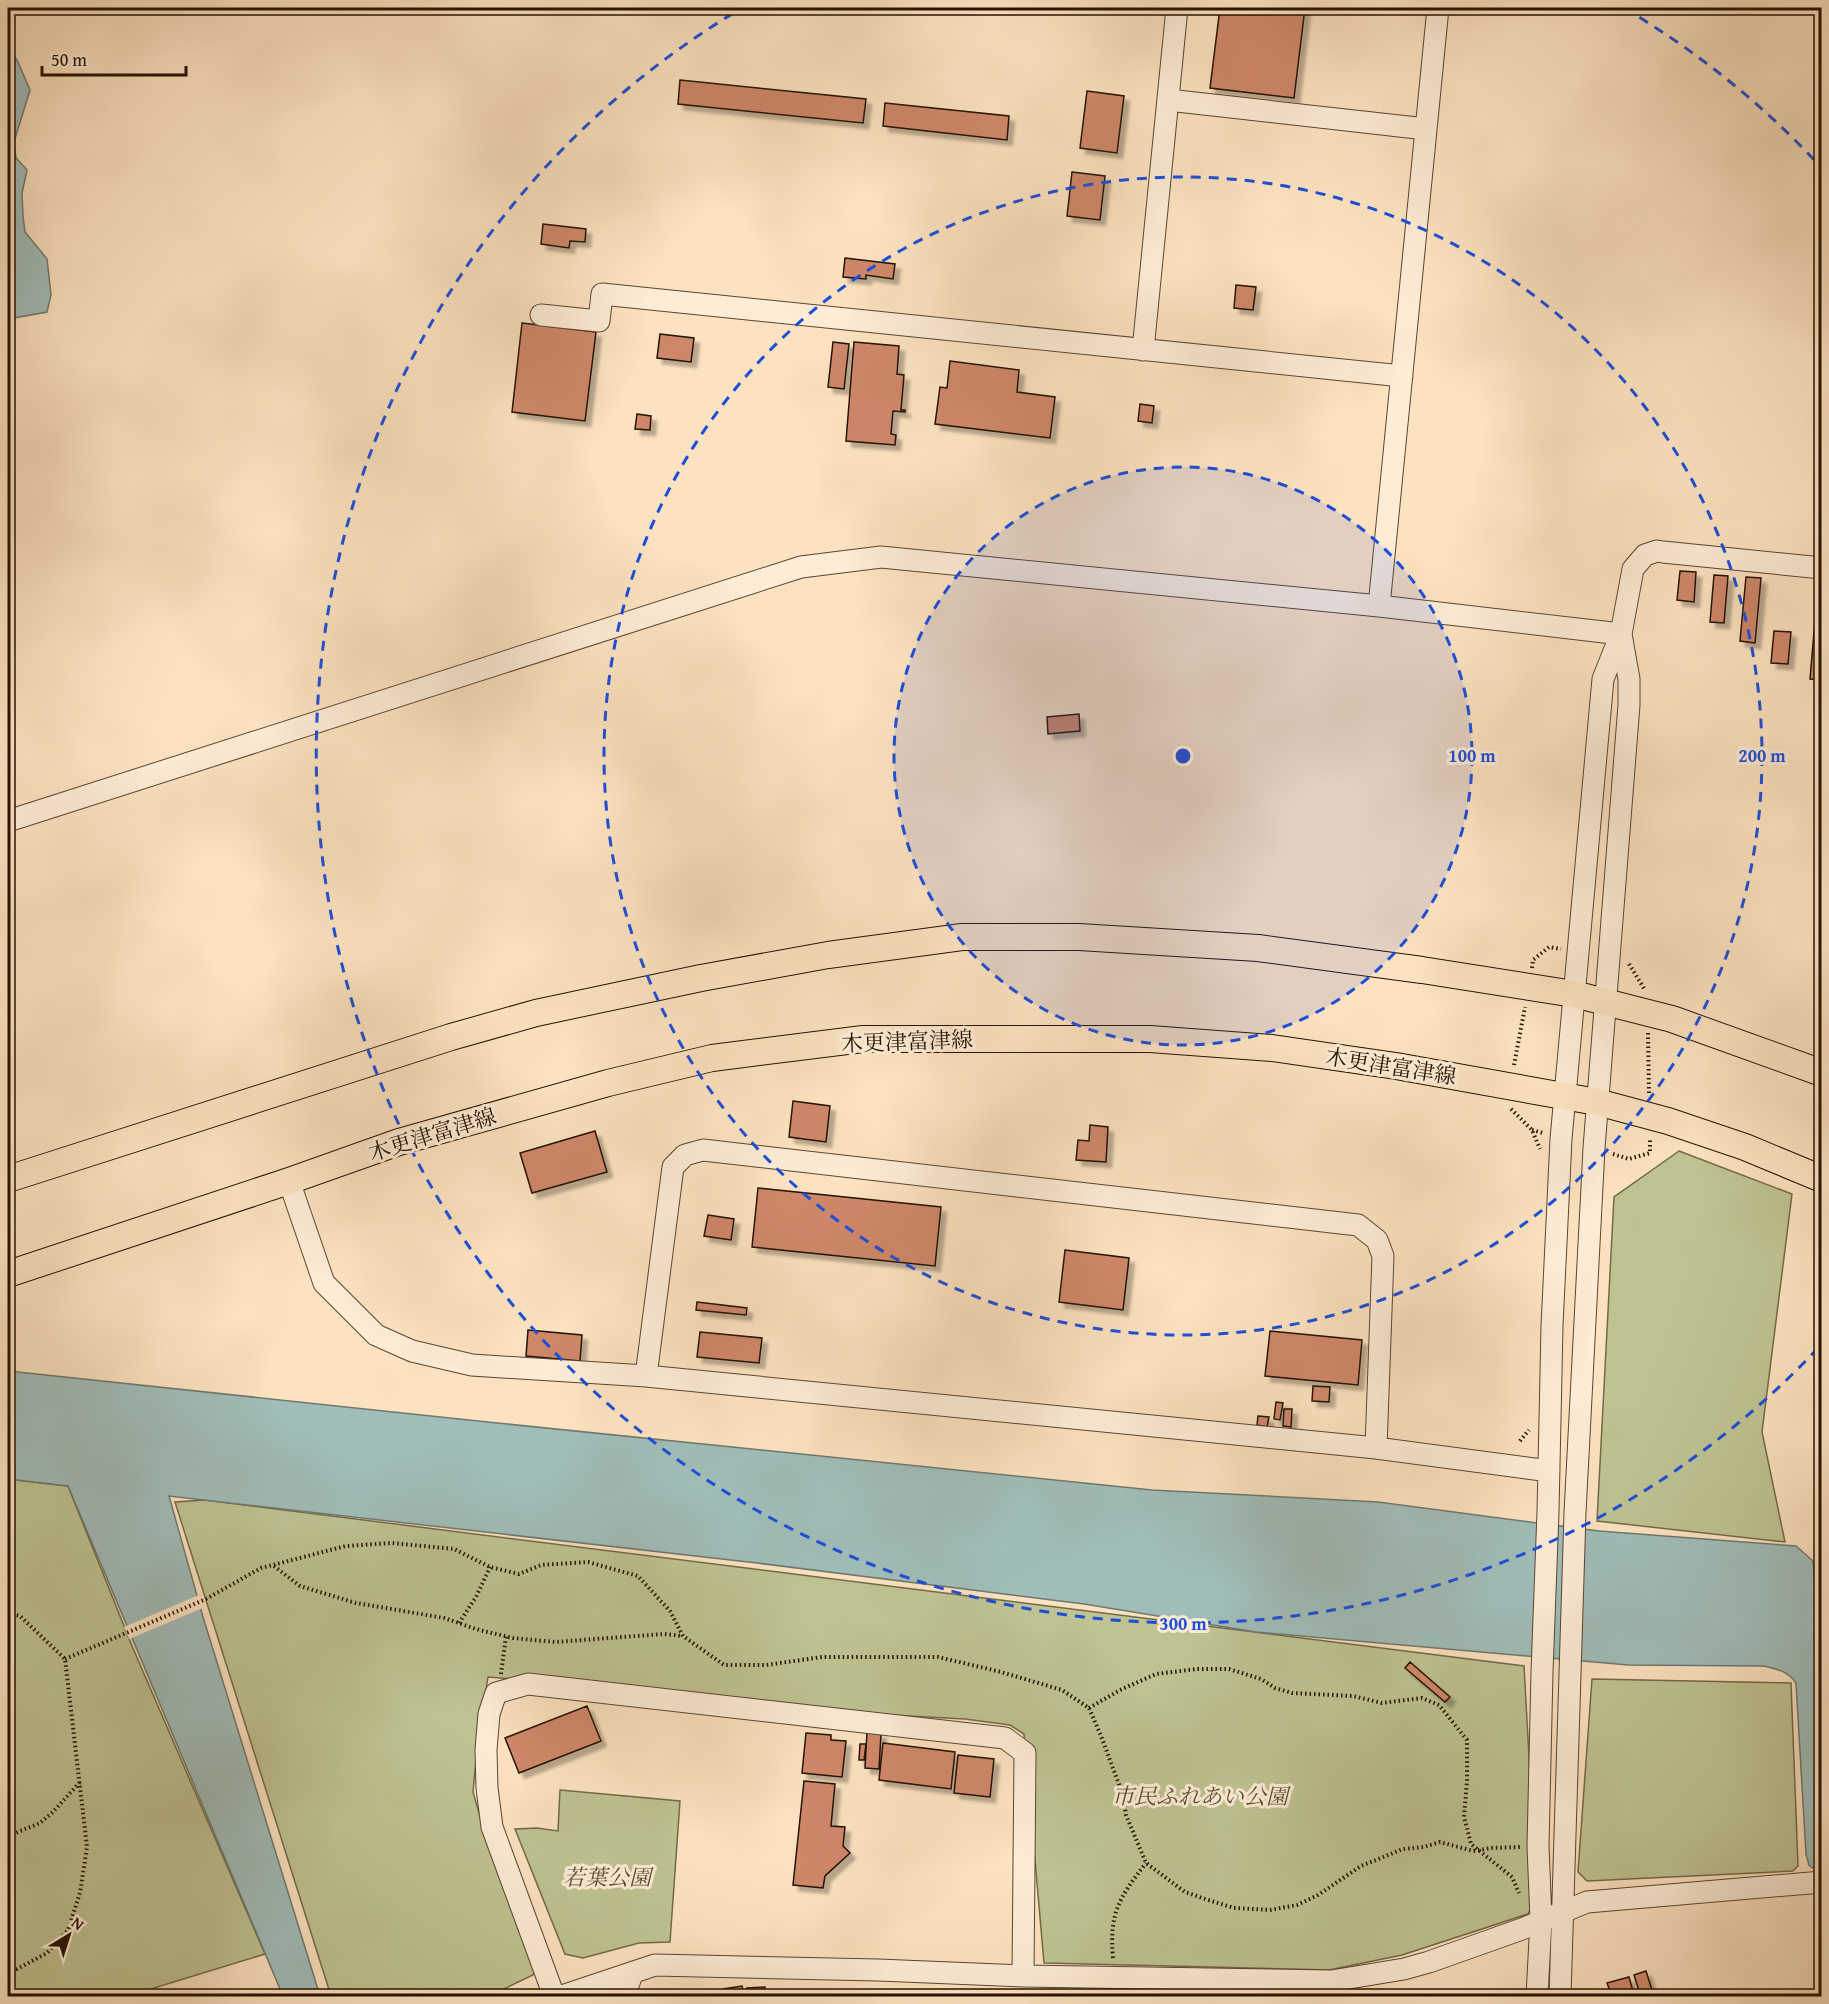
<svg xmlns="http://www.w3.org/2000/svg" width="1829" height="2004" font-family="'Gentium Book Plus','Noto Serif JP',serif">
<defs>
<filter id="shadow"><feDropShadow dx="5.5" dy="5.5" stdDeviation="1.5" flood-color="#0004"/></filter>
</defs>
<rect width="100%" height="100%" fill="#fce2c0"/>
<filter id="stains"><feTurbulence type="fractalNoise" baseFrequency=".00333" numOctaves="4"/><feColorMatrix values="0 0 0 0 .2 0 0 0 0 .09 0 0 0 0 .02 0 0 0 .5 -.17"/></filter>
<radialGradient id="worn" r=".72"><stop offset=".6" stop-color="#630" stop-opacity="0"/><stop offset="1" stop-color="#630" stop-opacity=".3"/></radialGradient>
<path fill="#bfc392" stroke="#726a49" stroke-width="1.5" d="M1679 1151 1792 1194 1762 1432 1785 1542 1597 1521 1614 1197Z
M8 1479 68 1486 132 1646 265 1954 128 1996H8Z
M205 1500 1524 1666 1534 1848 1531 1908 1528 1914 1402 1955 1329 1970 1044 1963 1024 1734 1010 1725 965 1719 890 1715 752 1699 488 1677 477 1749 473 1792 484 1830 537 1968 533 1975 489 1996H331L175 1502Z
M1592 1679 1791 1683 1798 1866 1793 1871 1587 1881 1578 1872Z
M560 1790 680 1801 670 1942 639 1943 583 1958 565 1954 515 1829 537 1828 558 1831Z"/>
<path fill="#a0bdb9" stroke="#6e796f" stroke-width="1.5" d="M8 48 17 60 30 90 14 142 16 158 27 170 22 193 23 216 25 232 47 259 51 295 47 312 8 319Z
M8 1371 497 1423 1152 1490 1378 1502 1599 1531 1796 1546 1813 1561 1821 1653V1870H1815L1809 1865 1806 1854 1796 1683C1788 1671 1777 1669 1763 1666L1628 1665 1256 1632 1084 1604 757 1563 169 1496 203 1617 320 1996H283L68 1486 8 1479Z"/>
<path fill="#fce2c0" d="M199 1595 203 1608 129 1639 124 1627Z"/>
<path fill="#cf876b" stroke="#241200" stroke-width="1.5" filter="url(#shadow)" d="M1220 8H1305L1294 98 1210 88Z
M680 80 866 99 863 123 678 104Z
M1087 91 1124 96 1117 153 1080 148Z
M885 103 1009 116 1007 140 883 126Z
M1072 172 1105 176 1100 220 1067 216Z
M543 224 586 229 585 242 570 241 569 248 541 244Z
M845 258 895 264 893 279 866 275V279L843 277Z
M1236 285 1256 287 1253 310 1234 308Z
M522 323 596 332 585 421 512 412Z
M660 334 694 338 691 362 657 358Z
M833 342 849 344 844 389 828 387Z
M854 342 899 346 897 374 904 375 901 410H905V412L893 411 891 434 896 435 895 445 846 441Z
M950 361 1019 370 1017 392 1055 397 1050 438 935 424 940 387 947 388Z
M1140 404 1154 406 1152 423 1138 421Z
M637 414 651 416 650 430 635 429Z
M1680 571 1696 572 1694 602 1677 600Z
M1714 575 1728 576 1724 623 1710 622Z
M1746 577 1761 578 1755 643 1740 641Z
M1818 585H1822V680L1810 679Z
M1774 631 1791 632 1788 664 1771 663Z
M1079 714 1080 731 1048 734 1047 717Z
M793 1101 830 1106 826 1142 789 1137Z
M1090 1125 1108 1127 1106 1162 1076 1160 1078 1140 1089 1141Z
M595 1131 607 1172 532 1193 520 1153Z
M758 1188 941 1207 935 1266 752 1247Z
M708 1215 734 1219 731 1240 704 1236Z
M1065 1250 1129 1258 1123 1310 1059 1302Z
M697 1302 747 1308 746 1315 696 1310Z
M528 1330 582 1335 580 1361 526 1356Z
M1270 1331 1362 1340 1358 1385 1265 1376Z
M700 1332 762 1338 759 1363 697 1357Z
M1313 1386 1330 1387 1329 1402 1312 1401Z
M1276 1402 1283 1403 1280 1420 1274 1419Z
M1284 1409H1292L1291 1427 1283 1426Z
M1258 1416 1269 1417 1267 1427 1257 1425Z
M1410 1662 1450 1697 1445 1702 1405 1668Z
M587 1706 601 1741 519 1773 505 1738Z
M867 1732 881 1733 879 1769 865 1768Z
M806 1733 831 1735V1740L846 1741 842 1777 802 1773Z
M883 1743 955 1752 951 1789 879 1780Z
M860 1744H866L864 1760H859Z
M958 1755 994 1759 990 1797 954 1793Z
M804 1781 835 1784 831 1826 845 1827 843 1846 850 1853 825 1876 823 1888 793 1885Z
M1646 1971 1652 1990 1640 1994 1634 1975Z
M1629 1977 1634 1995 1612 1996 1607 1983Z
M742 1986 744 1996H724L723 1989Z
M765 1987V1996H747V1988Z
M1278 1990V1996H1258V1992Z"/>
<g fill="none" stroke-linecap="round" stroke-linejoin="round">
<g stroke="#5a4630" stroke-width="23">
<path id="minor" d="M1168 100 1426 129
M541 315 599 321 602 294 1402 376
M1143 350 1177 8
M1379 606 1438 8
M8 821 801 567 881 557 1379 606 1621 634
M289 1181 324 1283 376 1335 412 1351 472 1365 646 1376 1376 1448 1549 1471
M646 1376 673 1167 685 1155 703 1150 1358 1225 1377 1240 1383 1256 1376 1448
M554 1996 492 1827 487 1788 486 1750 489 1714 496 1693 528 1684 1005 1738 1025 1753 1023 1976
M562 1996 655 1965 878 1970 1023 1976 1331 1981 1404 1969 1429 1962 1522 1929 1587 1902 1822 1882
M624 1996 633 1972
M1537 1996 1541 1920 1538 1846 1542 1672 1548 1512 1552 1326 1561 1139 1603 679 1621 634 1633 569 1645 555 1657 551 1663 552 1822 568
M1560 1996 1575 1513 1594 1148 1629 705V679L1621 634"/>
</g>
<g stroke="#241200" stroke-width="28">
<path id="major" d="M8 1179 451 1037 536 1013 701 978 828 955 962 937H1079L1258 948 1422 970 1574 994 1672 1019 1822 1073
M8 1274 289 1181 399 1142 608 1083 712 1058 863 1039H1150L1272 1048 1396 1066 1597 1102 1668 1121 1745 1147 1822 1179"/>
</g>
<path stroke="#241200" stroke-width="4" stroke-dasharray="1.5 3" stroke-linecap="butt" d="M1629 964 1645 990
M1532 968 1533 960 1549 947 1561 949
M1648 1033 1649 1095
M1514 1065 1525 1007
M1511 1109 1532 1130 1540 1149
M1532 1130 1543 1133
M1613 1154 1629 1159 1650 1153V1138
M1520 1441 1529 1430
M274 1566 300 1586 356 1603 444 1618 479 1630 513 1638 555 1642 664 1634 683 1636
M8 1613 20 1616 65 1659 87 1847 80 1893 68 1930 47 1953 17 1969 8 1971
M459 1623 476 1597 490 1567
M65 1659 206 1599 261 1568 346 1546 392 1543 454 1549 490 1567 519 1574 541 1565 588 1562 638 1576 670 1611 683 1636 724 1665H766L822 1657H938L1001 1672 1062 1690 1089 1708 1101 1736 1123 1795 1126 1815 1146 1863 1185 1892 1202 1898 1234 1908 1270 1910 1297 1905 1318 1895 1361 1866 1403 1849 1424 1847 1440 1842 1473 1851 1492 1848 1521 1847
M501 1674 506 1636
M1089 1708 1120 1690 1156 1674 1197 1669H1229L1261 1679 1275 1688 1292 1693 1353 1696 1382 1703 1422 1698 1439 1705 1467 1740V1781L1464 1817 1471 1844 1512 1877 1519 1893
M8 1836 40 1823 53 1812 81 1781
M1113 1958C1109 1913 1119 1898 1146 1863"/>
<use href="#minor" stroke="#fdecd6" stroke-width="21"/>
<use href="#major" stroke="#fce2c0" stroke-width="26"/>
</g>
<circle cx="1183" cy="756" r="289" fill="#1d4ed8" fill-opacity=".12"/>
<g fill="none" stroke="#1d4ed8" stroke-width="3" stroke-dasharray="10 8">
<circle cx="1183" cy="756" r="289"/>
<circle cx="1183" cy="756" r="579"/>
<path d="M1818 1348A868 868 0 1 1 742 8M1624 8A868 868 0 0 1 1818 164"/>
</g>
<g text-anchor="middle" dominant-baseline="central" stroke-width="6" stroke-linejoin="round" paint-order="stroke">
<g font-size="22" fill="#241200" stroke="#fdecd6">
<text transform="translate(907 1041) rotate(-2)">木更津富津線</text>
<text transform="translate(1391 1066) rotate(9)">木更津富津線</text>
<text transform="translate(432 1134) rotate(-17)">木更津富津線</text>
</g>
<g font-size="22" font-style="italic" fill="#5a5033" stroke="#fdecd6">
<text x="1200" y="1796">市民ふれあい公園</text>
<text x="607" y="1877">若葉公園</text>
</g>
</g>
<circle cx="1183" cy="756" r="9" fill="#1d4ed8" stroke="#fdecd6" stroke-width="3"/>
<g font-size="18" text-anchor="middle" font-weight="bold" fill="#1d4ed8" stroke="#fdecd6" stroke-width="6" stroke-linejoin="round" paint-order="stroke">
<text x="1472" y="762">100 m</text>
<text x="1762" y="762">200 m</text>
<text x="1183" y="1630">300 m</text>
</g>
<rect width="1829" height="2004" fill="none" stroke="#fce2c0" stroke-width="30"/>
<rect x="9" y="9" width="1811" height="1986" fill="none" stroke="#241200" stroke-width="3"/>
<rect x="15" y="15" width="1799" height="1974" fill="none" stroke="#241200" stroke-width="1.5"/>
<g transform="translate(69 1935) rotate(38)" stroke="#fdecd6" stroke-width="4.5" paint-order="stroke">
<path d="M0-4.5L10 22L0 15L-10 22Z" fill="#241200"/>
<text y="-9" font-size="16" font-weight="bold" text-anchor="middle" fill="#241200">N</text>
</g>
<path d="M42 66v9h144v-9" fill="none" stroke="#241200" stroke-width="3"/>
<text x="51" y="66" font-size="18" fill="#241200" stroke="#fdecd6" stroke-width="4.5" paint-order="stroke">50 m</text>
<rect width="100%" height="100%" filter="url(#stains)"/>
<rect width="100%" height="100%" fill="url(#worn)"/>
</svg>
